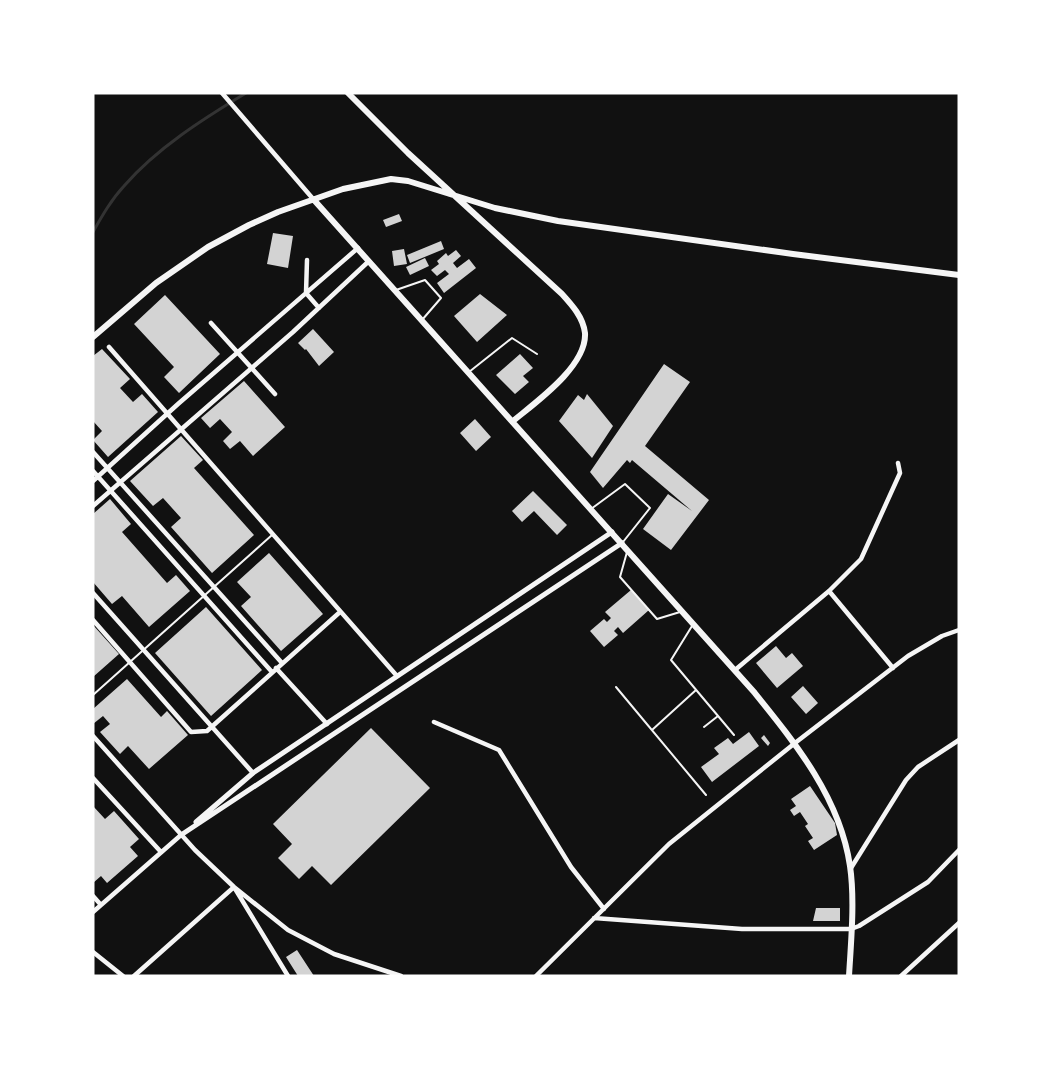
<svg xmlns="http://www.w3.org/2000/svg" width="1052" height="1069" font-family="'Nunito Sans',sans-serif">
<rect width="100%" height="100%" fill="#111"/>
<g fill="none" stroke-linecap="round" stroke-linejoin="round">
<path stroke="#333" stroke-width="3" d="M93 232C102 216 111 200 124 186 157 148 203 119 246 93"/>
</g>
<path fill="#d3d3d3" d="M399 214 402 221 386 227 383 220Z
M273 233 293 236 288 268 267 264Z
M441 241 444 249 410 263 407 255Z
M404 249 407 264 394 266 392 251Z
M456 250 461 256 453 263 457 268 469 259 476 268 444 293 437 283 449 274 445 270 437 276 431 270 439 264 437 261 446 253 448 256Z
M425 258 429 266 410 275 406 267Z
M480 294 507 315 477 342 454 316Z
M165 295 220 354 179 393 164 377 174 367 134 324Z
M313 329 334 352 319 366 306 349 305 350 298 343Z
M102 349 130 379 120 388 133 402 142 394 158 412 108 457 93 440 102 431 93 421V356Z
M520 354 533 368 523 376 529 382 515 394 496 375Z
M664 364 690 382 645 446 709 500 671 550 643 529 668 494 692 511 632 460 630 463 627 460 603 488 590 472Z
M244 381 285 427 253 456 240 441 230 449 223 441 232 432 220 419 210 428 201 418Z
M587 394 613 426 592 458 559 421 578 395 584 400Z
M475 419 491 437 476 451 460 433Z
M181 436 203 460 194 468 254 535 212 573 171 527 181 518 163 498 153 506 130 481Z
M533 491 567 525 557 535 534 511 522 522 512 511Z
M110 499 131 524 122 532 167 583 176 575 190 591 149 627 122 596 112 604 93 582V514Z
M269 553 323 614 281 651 241 606 251 597 237 582Z
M631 590 649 610 623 633 618 627 614 631 618 635 604 647 590 631 604 619 607 622 611 618 605 612Z
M206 607 262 670 211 716 155 653Z
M93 625 119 654 93 677Z
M776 646 786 658 792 653 803 666 777 688 756 663Z
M127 679 161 717 167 711 188 735 149 769 128 746 120 754 100 732 110 724 103 716 93 724V709Z
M803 686 818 703 806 714 791 697Z
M371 728 430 788 331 885 312 866 299 879 278 858 292 844 273 824Z
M749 732 759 746 712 782 701 767 719 754 714 748 728 738 733 744Z
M764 735 770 743 768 746 761 738Z
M810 786 835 823 837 835 814 850 808 841 813 838 805 826 808 824 800 812 794 816 790 810 796 806 791 799Z
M93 806 105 819 114 811 139 839 130 847 138 856 107 883 101 876 93 883Z
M816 908H840V921H813Z
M297 950 314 976H298L286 957Z"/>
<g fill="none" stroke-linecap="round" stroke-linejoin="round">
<path stroke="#f5f5f5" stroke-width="2" d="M396 290 425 280 441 298 422 320
M469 372 512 338 537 354
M591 509 625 484 650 508 623 542
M627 552 620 577 657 619 680 612
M692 626 671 660 734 735
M616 687 706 795
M93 695 272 535
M704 727 718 716
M652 730 696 690"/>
<path stroke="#f5f5f5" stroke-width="4.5" d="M222 93 314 200
M307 260 306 293 319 308
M211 323 275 394
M109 347 397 676
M93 452 282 663
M93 471 272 672
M93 481 178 404 358 248
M93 506 293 332 369 261
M829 591 893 668
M93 593 253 773
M93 620 191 732 207 731 340 612
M276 668 327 724
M735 670 829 591 861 559 900 473 898 463
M434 722 499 750 571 867 604 909
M93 736 195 850 234 887 288 930 334 954 401 976
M93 778 161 852
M851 868 906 780 918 767 959 740
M93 896 101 905
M93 912 181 835
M594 918 742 929H851L859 926 928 882 959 850
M93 952 123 976
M134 976 234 887 288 976
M536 976 669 844 795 743 908 656 942 636 959 630
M901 976 959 923"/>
<path stroke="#f5f5f5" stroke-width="5" d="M196 822 253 773 612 532
M181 835 622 543"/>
<path stroke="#f5f5f5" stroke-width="6" d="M348 93 408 153 562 294C572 305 583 317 585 333 587 366 536 402 513 421
M314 200 754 692C796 744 840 798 850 866 855 900 851 942 849 976
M93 337 156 283 208 247 249 225 278 212 343 189 391 179 408 181 495 208 558 221 793 254 959 275"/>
</g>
<rect width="1052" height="1069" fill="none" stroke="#ffffff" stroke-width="189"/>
</svg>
